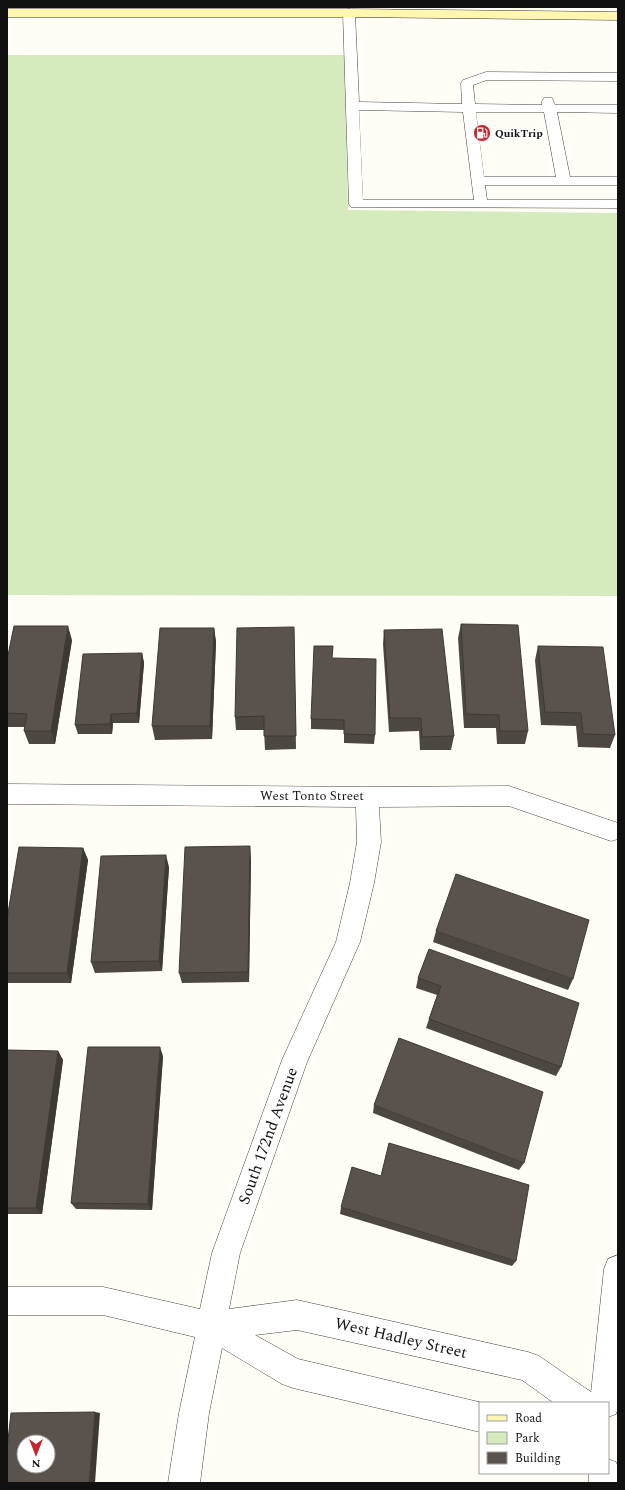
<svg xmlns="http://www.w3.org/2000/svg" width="625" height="1490" font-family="Spectral,serif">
<rect width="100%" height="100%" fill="#fffdf5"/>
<path fill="#d5ebbd" d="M7 55H344L348 210 618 213V596L7 595Z"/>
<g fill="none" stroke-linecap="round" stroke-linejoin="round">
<g stroke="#444" stroke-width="1">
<path id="service" d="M349 9 353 11 355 13 359 102 462 104 461 83 463 80 486 72 618 73V81L487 80 473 85 475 104 542 105V101L544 98H552L555 105H618V113L557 112 570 177H618V185H485L487 200H618V208L351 207 349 204 343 13 345 11ZM359 110 463 112 474 200H363ZM476 112H544L556 177H484Z"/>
</g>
<g stroke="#444" stroke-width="1">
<path id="minor" d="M7 784 367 787 509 786 618 823V839L611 841 509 806 379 807 381 842 374 883 360 942 307 1062 240 1253 229 1309 297 1300 528 1352 539 1356 591 1392 595 1403H554L522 1380 297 1330 255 1335 298 1359 483 1403H480V1432L293 1388 282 1384 222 1348 209 1413 200 1483H168L179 1413 195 1337 103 1315H7V1287H103L200 1309 212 1253 282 1060 336 942 350 883 357 842 356 807 7 804Z"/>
</g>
<g stroke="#444" stroke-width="1">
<path id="tertiary" d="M618 1255V1408L616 1414 608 1417V1403H590L604 1269 608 1259Z
M608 1459 616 1462 618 1467V1483H589V1473H608Z"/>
</g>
<g stroke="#333" stroke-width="1">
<path id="secondary" d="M7 9H349L618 12V20L349 17H7Z"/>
</g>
<use href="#service" fill="#fff" fill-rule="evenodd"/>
<use href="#minor" fill="#fff" fill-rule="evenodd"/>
<use href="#tertiary" fill="#fff" fill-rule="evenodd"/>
<use href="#secondary" fill="#fff6b0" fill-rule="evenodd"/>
</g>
<path fill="#4d4742" d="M461 624 528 731 525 744H497L496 728H464L458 638Z
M294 627 296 749 265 750 264 730H236L235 717Z
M214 628 216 642 212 739 155 740 152 726Z
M384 630 454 736 451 750H420L419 731 389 732 383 644Z
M72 640 55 744H29L24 731 25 727H7V660Z
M538 646 615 735 610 748 578 747 576 726 541 725 535 660Z
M142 653 144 663 139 723H113L112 734H78L75 725Z
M332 658 375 735 374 744 344 743V730L311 729V719Z
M83 848 88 860 71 983H7V919Z
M251 858 249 982 182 983 179 973Z
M169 867 162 971 95 973 91 962Z
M436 931 573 979 568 990 433 942Z
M429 949 561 1067 556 1076 426 1028 437 995 416 988 418 978Z
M7 1050 58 1051 63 1060 42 1214H7Z
M163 1056 152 1210 76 1209 71 1203Z
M374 1105 524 1163 519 1170 373 1113Z
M341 1207 516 1261 512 1266 340 1214Z"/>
<path fill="#3f3936" d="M68 626 72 640 55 744 51 731Z
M214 628 216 642 212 739 210 726Z
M142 653 144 663 139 723 137 713Z
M111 714 113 723 112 734 110 724Z
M250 846 251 858 249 982 248 972Z
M83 848 88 860 71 983 67 973Z
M166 855 169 867 162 971 159 961Z
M160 1047 163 1056 152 1210 148 1204Z
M58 1051 63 1060 42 1214 36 1208Z
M95 1412 100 1413 95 1483H89Z"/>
<path fill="#5a524d" stroke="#3f3936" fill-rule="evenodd" d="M461 624 518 625 528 731H500L499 715 466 714Z
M14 626H68L51 731H24L27 714 7 713V660Z
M294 627 296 736H264V716L235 717 237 628Z
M160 628H214L210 726H152Z
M442 629 454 736 422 737 421 718H390L384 630Z
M314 646H333L332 658 376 659 375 735 344 734V720L311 719Z
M538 646 603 647 615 735 583 734 581 713 545 712Z
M142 653 137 713 111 714 110 724 75 725 83 654Z
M250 846 248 972 179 973 185 847Z
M19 847 83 848 67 973H7V919Z
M166 855 159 961 91 962 101 856Z
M456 874 589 920 573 979 436 931Z
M429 949 579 1003 561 1067 429 1019 441 986 418 978Z
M399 1038 543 1092 524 1163 374 1105Z
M88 1047H160L148 1204 71 1203Z
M7 1050 58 1051 36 1208H7Z
M389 1143 529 1185 516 1261 341 1207 352 1167 381 1176Z
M95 1412 89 1483H7V1449L11 1413ZM24 1442H48V1466H24Z"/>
<defs>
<g id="fuel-disc" transform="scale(0.9)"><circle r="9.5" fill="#c4262e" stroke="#fff"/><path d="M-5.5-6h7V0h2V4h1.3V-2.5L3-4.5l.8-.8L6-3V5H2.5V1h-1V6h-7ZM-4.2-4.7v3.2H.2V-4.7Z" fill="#fff"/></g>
</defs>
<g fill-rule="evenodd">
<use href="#fuel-disc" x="482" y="133"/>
</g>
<g text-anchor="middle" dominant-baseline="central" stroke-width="4" stroke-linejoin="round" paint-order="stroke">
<g font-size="11" font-weight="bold" fill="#111" stroke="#fff" text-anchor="start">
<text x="495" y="133">QuikTrip</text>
</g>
<g font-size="13" fill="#111" stroke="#fff">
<text x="312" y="796">West Tonto Street</text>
</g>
<g font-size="16" fill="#111" stroke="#fff">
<text transform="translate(268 1136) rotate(-70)">South 172nd Avenue</text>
<text transform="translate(401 1338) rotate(13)">West Hadley Street</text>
</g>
</g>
<rect width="625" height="1490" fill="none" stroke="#111111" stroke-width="16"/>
<rect x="479" y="1402" width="130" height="72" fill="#ffffff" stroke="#a0a0a0"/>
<rect x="487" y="1415" width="20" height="6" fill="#fff6b0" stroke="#a0a0a0"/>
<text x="515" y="1422" font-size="12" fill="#111111">Road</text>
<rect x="487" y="1432" width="20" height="12" fill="#d5ebbd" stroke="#a0a0a0"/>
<text x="515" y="1442" font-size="12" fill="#111111">Park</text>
<rect x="487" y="1452" width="20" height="12" fill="#5a524d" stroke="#a0a0a0"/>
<text x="515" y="1462" font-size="12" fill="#111111">Building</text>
<g transform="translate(36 1454) rotate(180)"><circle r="19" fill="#ffffff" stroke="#a0a0a0"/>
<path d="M0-3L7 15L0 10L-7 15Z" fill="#c4262e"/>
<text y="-6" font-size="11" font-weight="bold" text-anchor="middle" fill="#111111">N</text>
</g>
</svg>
